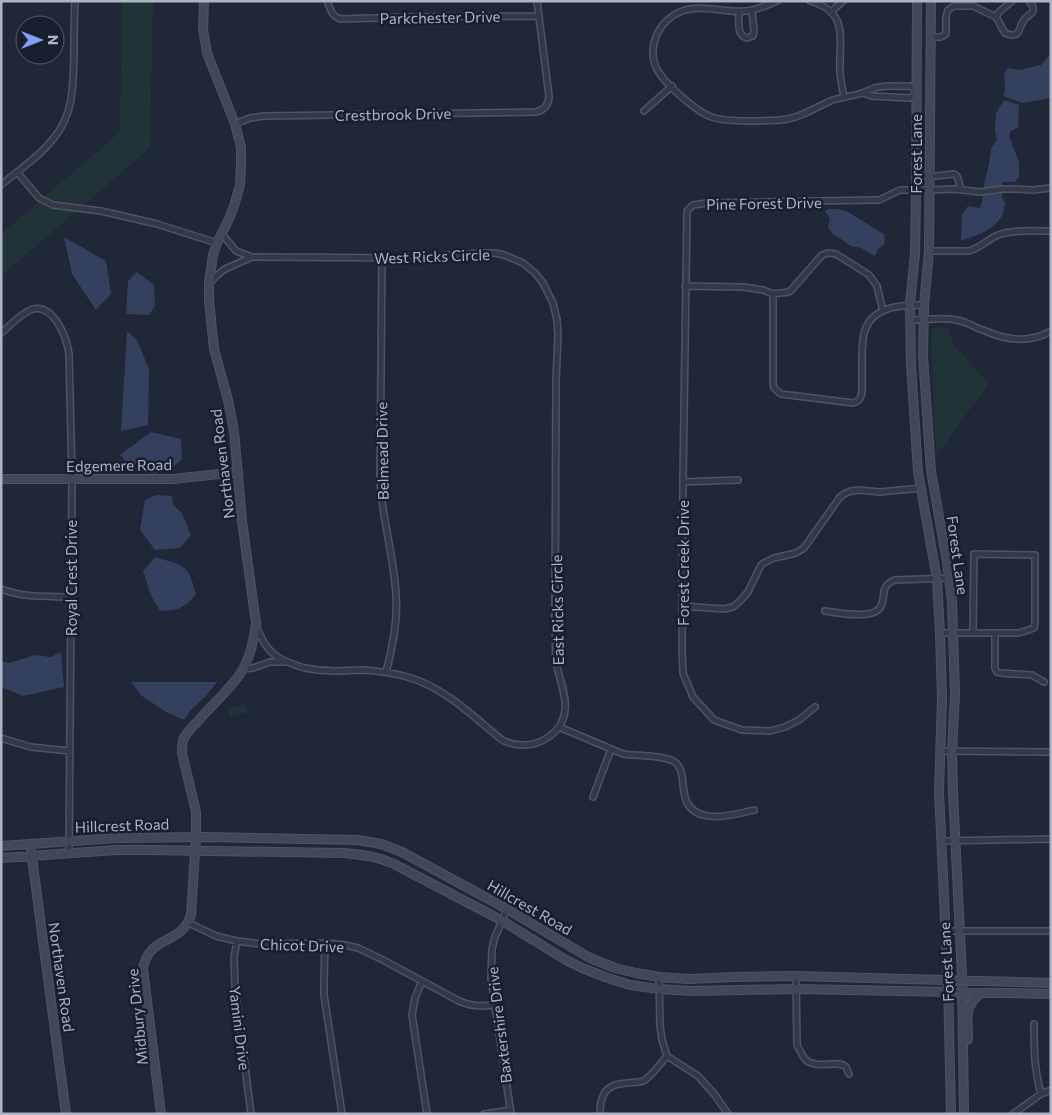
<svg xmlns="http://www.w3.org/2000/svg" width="1052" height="1115" font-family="Commissioner,sans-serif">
<rect width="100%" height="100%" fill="#202737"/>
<path fill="#223338" d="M122 1H153L150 148 1 276V234L120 132Z
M931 328H948L953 344 989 383 937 455 933 402Z
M246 704 248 712 230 717 228 709Z"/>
<path fill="#34405e" d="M1051 54V98L1022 103 1003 96 1005 91 1004 75 1007 68 1019 70 1041 65Z
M1004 100 1019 105 1018 128 1011 131 1009 136 1019 162V177L1015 182H1002V197L1005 203C1004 207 1004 212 1002 215 996 230 974 236 961 241L962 215 968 206 980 208 982 202 984 185 989 164 991 149 997 139 995 131 996 113Z
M828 209H838L848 212 884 234C886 241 885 246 878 249L875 256 861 248 851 246 832 233 828 228 830 219 825 211Z
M64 237 106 261 111 294 96 310 72 274Z
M137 272 154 285 155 306 149 315 126 314 128 281Z
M127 331 137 340 149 369 148 425 121 431Z
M151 432 181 439 182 459 172 468 153 474 131 468 120 455Z
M156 495 172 496 173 505 182 513 191 535 180 548 155 550 140 530 145 500Z
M155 557C184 566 188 563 196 594 184 609 178 610 160 611L151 596 143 571Z
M61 652 64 687 23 696 1 687V661L10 663 34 655 51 657Z
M131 682H217L206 696 191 710 184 720 166 712 142 696Z"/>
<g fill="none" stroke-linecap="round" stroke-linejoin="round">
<g stroke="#4e5462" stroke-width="8">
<path id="street" d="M327 1C331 10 331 15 340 19L408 17 539 16
M777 1C767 5 755 11 745 11 721 13 696 1 674 15 654 28 646 55 660 74 666 83 676 92 684 99 692 105 699 112 709 116 724 123 762 121 780 120 800 119 815 107 833 100 843 97 853 96 862 93 868 91 874 87 880 87 890 85 901 87 911 86L917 93 910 98 872 96 863 93
M810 1C849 12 839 38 840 69 840 79 842 87 844 96
M739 11C739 21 736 35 747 38L753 36 754 31 752 10
M831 12 843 1
M996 17 1000 11 1012 1
M931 37H941L946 34V17L948 10 954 6H973L996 17 1005 33C1021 40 1018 28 1024 20 1029 13 1039 13 1029 1
M644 111 672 86
M235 124 250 118 264 116 536 112C544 110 549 105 549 96L537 1
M17 172 39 198 53 205 101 211 157 224 217 243
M916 175 935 176 954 174 957 176 961 189
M1 185C19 170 39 157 53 139 74 115 73 85 74 55 74 37 74 19 75 1
M222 234 236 251 252 257
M929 251H969C980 248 987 240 996 236 1009 229 1036 231 1051 231
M382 258 380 480C382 519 394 556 396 595 398 621 393 646 386 672
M210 283 216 276 225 269 252 257 412 258 480 253H495L504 255 523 263 535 273 543 283 553 303 557 320 558 335 556 380 555 626C556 638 555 650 556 661 558 677 567 694 565 710 563 732 541 746 521 745 514 745 508 743 502 740 474 717 446 689 411 678 395 673 379 671 362 670 353 670 344 671 335 671 325 671 315 670 305 668 278 661 265 652 256 625
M685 286 744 287 763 290 773 294 789 292 793 288 822 255 828 253 836 254 869 275 872 279 877 286 883 311
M773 294V384L774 388 781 394 853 403C860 401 861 398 862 391 862 381 862 370 862 360 862 339 862 319 885 310 896 305 912 305 924 305
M910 320C925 320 943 317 957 320 967 322 974 327 983 330 1005 340 1029 344 1051 331
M1 333C10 326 22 312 33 309 54 304 67 338 69 354L72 479 69 853
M683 482 738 480
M1 589C24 598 48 596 72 597
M682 606 724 609 733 607 739 602 748 592 759 569 762 564 774 558 796 553 804 548 840 497 844 494 851 491 858 490 880 492 921 488
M825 611C838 613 871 619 879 609 888 599 877 587 895 580L949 578
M940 633H1019L1034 628 1035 623V555L974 554 973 633
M995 633V668L997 672 1000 673 1032 675 1044 682
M243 669 253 668 270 662H284
M815 707 799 720 785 727 770 731 742 730 714 720 693 697 683 673 682 651 683 482 687 211 693 205 707 203 875 200H879L900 190H930L954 189 980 192 1002 189H1015L1033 190 1051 188
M559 727 623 754C637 756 662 755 673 761 684 767 682 781 684 792 688 827 731 816 754 810
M1 738 31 747 70 751
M940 751 1048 752
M593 797 611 749
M942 841 1051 839
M507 909 495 937 492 949 491 978 511 1114
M189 923 216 936 237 941 261 944 325 943 345 945 358 948 383 960 459 1001C473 1007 480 1006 495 1005
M946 931H1051
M237 941 234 957 235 988 251 1114
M325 943 324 982V995L342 1114
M796 976 797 1045C800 1050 802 1056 806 1060 817 1070 838 1059 846 1067 847 1068 848 1073 849 1074
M659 977 660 1026 662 1040 667 1056 698 1076 715 1095 728 1114
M422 981 415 998 412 1015 427 1114
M1034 1024C1034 1051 1034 1067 1041 1094
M484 1114 510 1110
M600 1114C600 1094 606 1084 627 1083 632 1082 638 1083 643 1081 651 1077 661 1063 667 1056
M1013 1114 1041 1094 1051 1090"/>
</g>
<g stroke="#4e5462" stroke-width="10">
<path id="secondary" d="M917 1 916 190 915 253 910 305 911 365 918 472 937 579 940 633 942 698 939 792 948 981 951 1114
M931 1 929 251 924 305 923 356 931 471 947 562 952 602 955 693 952 751 953 793 962 975 964 1114
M1 479H173L238 472
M1 846 118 838 205 837 358 840 381 844 402 852 507 909 590 958 615 968 636 973 659 977 690 979 734 977 796 976 1051 983
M31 850 66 1114
M1 858 116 850H150L344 853C364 855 376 856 394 864L501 920 566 960 582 968 608 978 630 985 659 989 691 991 796 989 1051 994
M968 1040C968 1019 963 1007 981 993
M161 1114 143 968C150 934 181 946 191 915L196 837V812L182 753C182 747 182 742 184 738 188 731 194 725 199 720 212 705 229 690 240 674 250 659 254 640 256 623L242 521 234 431 228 400 214 349 209 300V283L213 255 217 243 229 219 234 206 240 185 241 165V147L235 124 207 53 203 29 204 1"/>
</g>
<use href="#street" stroke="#343947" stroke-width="5"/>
<use href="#secondary" stroke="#42485a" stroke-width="8"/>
</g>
<g text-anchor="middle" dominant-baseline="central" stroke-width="5" stroke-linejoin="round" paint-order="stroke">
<g font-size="15" fill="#aeb4c4" stroke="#191f2c">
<text transform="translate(440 17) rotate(-1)">Parkchester Drive</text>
<text transform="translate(393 114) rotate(-1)">Crestbrook Drive</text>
<text transform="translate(916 154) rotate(-90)">Forest Lane</text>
<text transform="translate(764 203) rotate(-1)">Pine Forest Drive</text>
<text transform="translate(432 256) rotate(-2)">West Ricks Circle</text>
<text transform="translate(382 451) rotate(-91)">Belmead Drive</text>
<text transform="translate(222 464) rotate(-97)">Northaven Road</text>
<text transform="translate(119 465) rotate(-1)">Edgemere Road</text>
<text transform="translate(958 555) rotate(82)">Forest Lane</text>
<text transform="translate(683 563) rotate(-90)">Forest Creek Drive</text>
<text transform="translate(71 578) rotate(-90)">Royal Crest Drive</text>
<text transform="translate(557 610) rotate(-91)">East Ricks Circle</text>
<text transform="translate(122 825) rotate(-2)">Hillcrest Road</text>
<text transform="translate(530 907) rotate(30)">Hillcrest Road</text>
<text transform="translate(302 945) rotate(2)">Chicot Drive</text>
<text transform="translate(946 962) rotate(-93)">Forest Lane</text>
<text transform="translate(62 977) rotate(82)">Northaven Road</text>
<text transform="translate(137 1017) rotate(-96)">Midbury Drive</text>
<text transform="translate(499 1025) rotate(-97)">Baxtershire Drive</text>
<text transform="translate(240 1028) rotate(83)">Yamini Drive</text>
</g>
</g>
<rect width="1052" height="1115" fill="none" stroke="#aeb4c4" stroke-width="5"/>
<g transform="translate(40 40) rotate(90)"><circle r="24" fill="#191f2c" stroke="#555b69"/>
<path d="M0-4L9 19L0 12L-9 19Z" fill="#82a0f5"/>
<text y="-8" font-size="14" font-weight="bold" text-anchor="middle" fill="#aeb4c4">N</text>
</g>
</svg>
